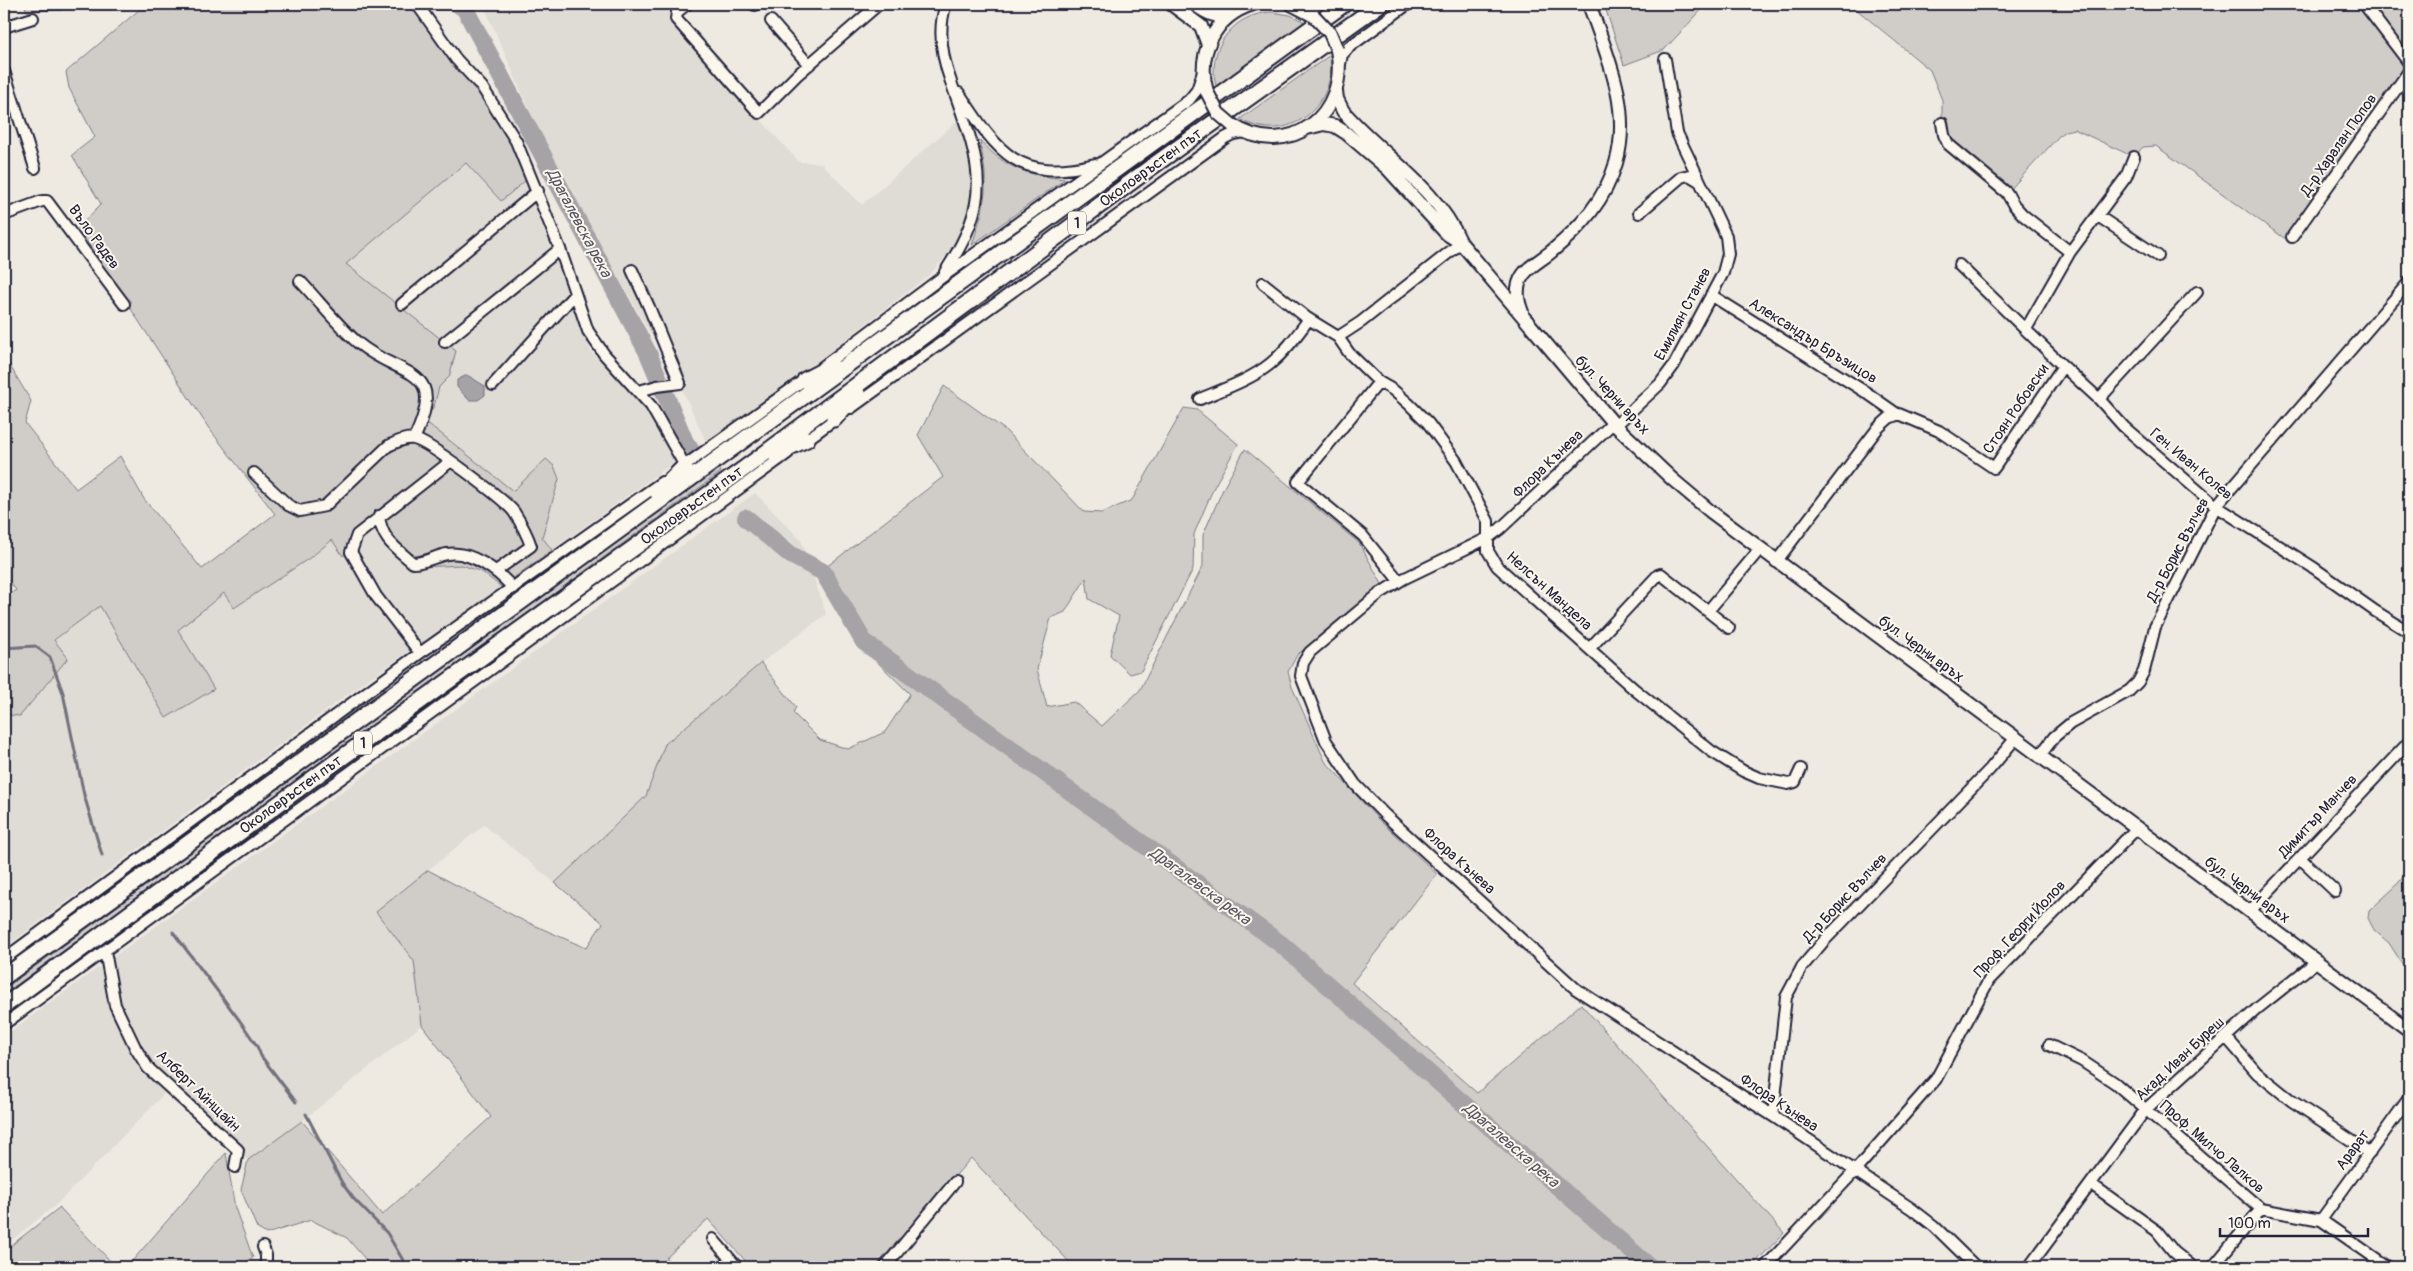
<svg xmlns="http://www.w3.org/2000/svg" width="2413" height="1271" font-family="Pangolin,sans-serif">
<rect width="100%" height="100%" fill="#eeeae2"/>
<filter id="ink" filterUnits="userSpaceOnUse"><feTurbulence type="fractalNoise" baseFrequency=".02" numOctaves="2"/><feDisplacementMap in="SourceGraphic" scale="10" xChannelSelector="R" yChannelSelector="G"/><feConvolveMatrix kernelMatrix="1 2 1 2 8 2 1 2 1" color-interpolation-filters="sRGB"/></filter>
<g filter="url(#ink)">
<path fill="#dfdbd5" d="M483 4H671L668 18 799 162 821 163 862 205 957 121 972 159 973 196 964 224 949 253 929 275 708 446 682 389 552 161Z
M466 163 501 201 525 181 591 352 631 389 648 408 677 460 552 550 542 537 559 479 554 466 546 459 513 492 425 421 434 406 439 387 449 377 345 264Z
M755 493 801 540 826 614 761 663 665 744 646 796 555 883 484 825 376 912 414 961 422 1025 302 1121 248 1160 231 1150 164 1094 57 1204 4 1246V1036Z
M373 527 411 563 421 567 462 565 482 572 501 587 359 686 4 948V708L10 715 54 641 100 606 166 718 214 689 178 630 224 592 234 608 311 557 332 540 343 556Z"/>
<path fill="#d0cdc9" stroke="#797882" d="M24 4H74L61 10 27 11Z
M146 4H417L482 87 531 176 501 201 466 163 346 264 456 351 449 377 439 387 434 406 425 421 513 491 546 459 554 466 559 479 542 537 552 550 501 587 482 572 462 565 421 567 411 563 373 527 343 556 332 540 311 557 234 608 224 593 178 630 214 689 166 718 100 606 54 640 68 658 20 716 10 715 4 708V598L16 590 4 575V356L31 401 25 423 76 489 120 456 144 499 202 569 275 514 208 427 78 228 101 204 72 155 95 137 69 88 66 72Z
M1604 4H1707L1664 50 1624 65Z
M1850 4H2409V71L2288 238H2284L2156 146 2143 147 2134 157 2074 129 2065 131 2059 136 2007 193 1959 154 1942 123V100L1930 70Z
M1272 12 1290 15 1305 22 1216 86C1206 48 1234 13 1272 12Z
M1330 55C1338 106 1287 147 1240 119Z
M980 140C1005 169 1028 175 1065 179L972 245 982 213 985 192V172Z
M944 386 1005 430 1084 512 1102 513 1132 500 1184 408 1197 410 1238 444 1214 487 1194 534 1193 569 1141 671 1130 674 1110 655 1119 616 1089 599 1086 578 1065 612 1051 618 1037 669 1047 707 1074 702 1102 726 1140 690 1203 566V535L1223 489 1245 449 1359 543 1382 584 1297 655 1288 672 1292 687 1325 761 1378 819 1437 874 1352 983 1477 1093 1581 1004 1784 1233 1751 1267H1074L971 1158 875 1267H751L708 1219 666 1258 674 1267H365L366 1260 347 1238 311 1220 266 1234 257 1228 241 1190 248 1160 302 1121 382 1215 491 1117 422 1025 414 961 376 912 428 870 520 919 586 948 603 923 555 883 646 796 665 744 761 663 796 707 793 713 820 740 848 749 885 732 910 694 855 640 817 574 943 477 918 435Z
M719 468 721 472 4 994V989Z
M696 513 225 856 261 824 675 524Z
M568 557 240 794 198 820 516 588Z
M2409 870V967L2403 965 2389 943 2374 930 2368 918 2369 911 2394 888Z
M226 1153 235 1208 253 1258 235 1267H127Z
M60 1207V1208L116 1267H4V1251Z"/>
<path fill="#a6a3a7" stroke="#716f7c" d="M467 375 485 386V395L478 400H469L457 387V380Z"/>
<g fill="none" stroke-linecap="round" stroke-linejoin="round">
<path stroke="#716f7c" stroke-width="3" d="M4 648 35 646 50 657 63 693 84 795 102 855
M173 932 240 1021 257 1046 261 1056 296 1102
M306 1114 342 1183 353 1198 387 1233 407 1267"/>
<path stroke="#a6a3a7" stroke-width="18" d="M458 4 465 9 648 353 685 442 690 449
M746 518 791 555 823 572 864 642 1281 944 1650 1267"/>
<g stroke="#22223b" stroke-width="14">
<path id="minor" d="M417 4 456 59 482 87 516 141 560 249 588 331 604 354 651 406 685 466
M687 4 677 12 676 19 759 113 797 75 879 4
M754 4 755 5
M2364 4 2409 63
M1297 6 1313 7 1321 4
M771 21 809 65
M4 27 33 18
M1340 64 1342 55 1349 47 1408 4
M4 71 35 168
M959 93C998 152 1017 183 1095 164
M1942 123 1944 135 1948 144 2007 193 2013 204 2023 215 2070 252
M1639 213 1681 177 1689 175 1699 181
M4 215 42 201H47L124 304
M2098 216 2158 256
M2292 237 2409 71
M1959 265 2063 366 2099 399 2124 427 2216 506 2314 568 2375 611 2409 632
M632 270 649 307 680 383 657 386 639 391
M945 272C996 194 979 162 951 82 942 57 937 30 946 4
M300 281C319 301 337 325 358 343 401 379 449 365 414 439
M1263 283 1307 318 1338 337 1349 353 1379 382 1393 390 1409 404 1428 423 1456 461 1488 521V551L1497 566 1634 689 1711 751 1743 771 1759 778 1788 784 1795 782 1801 769
M1711 295 1867 393 1897 414
M402 304 538 191
M2026 329 2070 252 2126 177 2134 157
M1338 337 1361 322 1461 243
M445 342 560 249
M822 367 941 278 1189 100 1197 90 1203 72
M1379 382 1298 482 1363 536 1399 581
M493 385 575 294
M1200 399C1224 389 1250 380 1270 364 1286 351 1297 335 1309 319
M2099 399 2197 292
M851 408 1225 138 1233 134 1244 132
M1613 423 1500 529 1488 538 1403 579 1379 594 1310 652 1303 663 1301 676 1326 741 1355 784 1385 815 1576 989 1773 1116 1912 1209 1934 1226 1976 1267
M1616 425 1660 384 1674 365 1723 273 1728 254 1726 236 1677 133 1665 59
M802 443 839 416
M680 469 808 377
M254 473 288 505 300 511 325 506 388 446C395 443 405 437 414 439 429 442 504 499 514 512 521 523 527 534 531 546L496 571
M379 516C382 540 395 547 413 563 424 563 436 556 447 554 471 550 498 571 513 588
M1776 562 1878 428 1889 418 1899 414 1939 431 1994 468 2063 366
M1708 611 1760 549
M1590 648 1658 575 1661 574 1729 628
M420 653 376 596 351 552 357 535 451 461
M2039 757 2054 737 2071 723 2129 691 2138 682 2144 671 2155 627 2216 506 2409 282
M2300 858 2335 891
M2250 911 2409 742
M105 951 115 1005 136 1049 148 1068 238 1150 235 1167
M4 959 420 653 662 482
M4 1024 788 453
M2226 1037 2257 1073 2292 1101 2370 1153
M2049 1045 2082 1061 2115 1083 2261 1209 2321 1220 2388 1267
M1773 1116 1786 997 1802 967 1823 942 1990 769 2015 739
M2091 1184 2157 1231 2174 1252 2193 1267
M2321 1220 2409 1098
M713 1239 737 1267
M263 1247 266 1255V1267
M885 1267 955 1182
M1765 1267 1854 1172 1936 1079 1989 980 2136 829
M2029 1267 2146 1109 2258 1008 2316 962
M2213 1267 2261 1209"/>
</g>
<g stroke="#22223b" stroke-width="16">
<path id="major" d="M1171 4 1201 26 1208 45
M1194 4C1206 13 1216 19 1232 14
M1291 4 1314 16
M1336 91 1337 99 1343 111C1382 156 1436 186 1461 243L1613 423 1672 479 1710 511 2409 1030
M1207 92C1196 54 1214 16 1253 4
M1232 125C1289 162 1350 114 1337 50
M1307 128 1324 124 1335 126 1346 133 1388 169 1447 234 1461 243
M1522 312C1517 300 1515 287 1523 275 1530 265 1543 259 1552 251 1581 227 1605 200 1616 163 1632 109 1607 55 1589 4"/>
</g>
<g stroke="#22223b" stroke-width="19">
<path id="highway" d="M805 380 832 366
M834 419 857 393
M775 454 807 439
M658 493 685 466
M4 977 1344 4
M4 1006 319 774 745 468 1150 168 1380 4"/>
</g>
<use href="#minor" stroke="#fbf7ec" stroke-width="10"/>
<use href="#major" stroke="#fbf7ec" stroke-width="12"/>
<use href="#highway" stroke="#fbf7ec" stroke-width="15"/>
<g stroke="#22223b" stroke-width="16" stroke-linecap="butt">
<path id="major-bridge" d="M1314 16 1330 33 1337 50
M1207 92 1218 113 1232 125"/>
</g>
<use href="#major-bridge" stroke="#fbf7ec" stroke-width="12"/>
</g>
</g>
<g text-anchor="middle" dominant-baseline="central" stroke-width="4" stroke-linejoin="round" paint-order="stroke">
<g fill="#fbf7ec" stroke="#636270" stroke-width="1">
<rect x="1068" y="211.5" width="18" height="23" rx="4"/>
<rect x="354" y="731.5" width="18" height="23" rx="4"/>
</g>
<g font-size="14" font-weight="bold" fill="#22223b">
<text x="1077" y="223">1</text>
<text x="363" y="743">1</text>
</g>
<g font-size="15" fill="#22223b" stroke="#fbf7ec">
<text transform="translate(2339 145) rotate(-55)">Д-р Харалан Попов</text>
<text transform="translate(1151 168) rotate(-36)">Околовръстен път</text>
<text transform="translate(94 237) rotate(54)">Въло Радев</text>
<text transform="translate(1683 314) rotate(-62)">Емилиян Станев</text>
<text transform="translate(1813 341) rotate(32)">Александър Бръзицов</text>
<text transform="translate(1612 395) rotate(47)">бул. Черни връх</text>
<text transform="translate(2016 409) rotate(-56)">Стоян Робовски</text>
<text transform="translate(1548 464) rotate(-44)">Флора Кънева</text>
<text transform="translate(2191 464) rotate(40)">Ген. Иван Колев</text>
<text transform="translate(692 506) rotate(-36)">Околовръстен път</text>
<text transform="translate(2178 550) rotate(-62)">Д-р Борис Вълчев</text>
<text transform="translate(1549 591) rotate(42)">Нелсън Мандела</text>
<text transform="translate(1921 649) rotate(36)">бул. Черни връх</text>
<text transform="translate(291 795) rotate(-36)">Околовръстен път</text>
<text transform="translate(2318 816) rotate(-47)">Димитър Манчев</text>
<text transform="translate(1459 861) rotate(42)">Флора Кънева</text>
<text transform="translate(2247 890) rotate(36)">бул. Черни връх</text>
<text transform="translate(1845 898) rotate(-47)">Д-р Борис Вълчев</text>
<text transform="translate(2020 929) rotate(-47)">Проф. Георги Йолов</text>
<text transform="translate(2180 1059) rotate(-43)">Акад. Иван Буреш</text>
<text transform="translate(198 1091) rotate(44)">Алберт Айнщайн</text>
<text transform="translate(1779 1103) rotate(34)">Флора Кънева</text>
<text transform="translate(2212 1147) rotate(41)">Проф. Милчо Лалков</text>
<text transform="translate(2353 1150) rotate(-54)">Арарат</text>
</g>
<g font-size="16" font-style="italic" fill="#575666" stroke="#fbf7ec">
<text transform="translate(579 223) rotate(62)">Драгалевска река</text>
<text transform="translate(1200 886) rotate(36)">Драгалевска река</text>
<text transform="translate(1511 1145) rotate(41)">Драгалевска река</text>
</g>
</g>
<rect width="2413" height="1271" fill="none" stroke="#fbf7ec" stroke-width="20"/>
<rect x="10" y="10" width="2393" height="1251" fill="none" stroke="#22223b" stroke-width="2" filter="url(#ink)"/>
<path d="M2220 1228v8h148v-8" fill="none" stroke="#22223b" stroke-width="2.5"/>
<text x="2228" y="1228" font-size="15" fill="#22223b" stroke="#fbf7ec" stroke-width="4" paint-order="stroke">100 m</text>
</svg>
